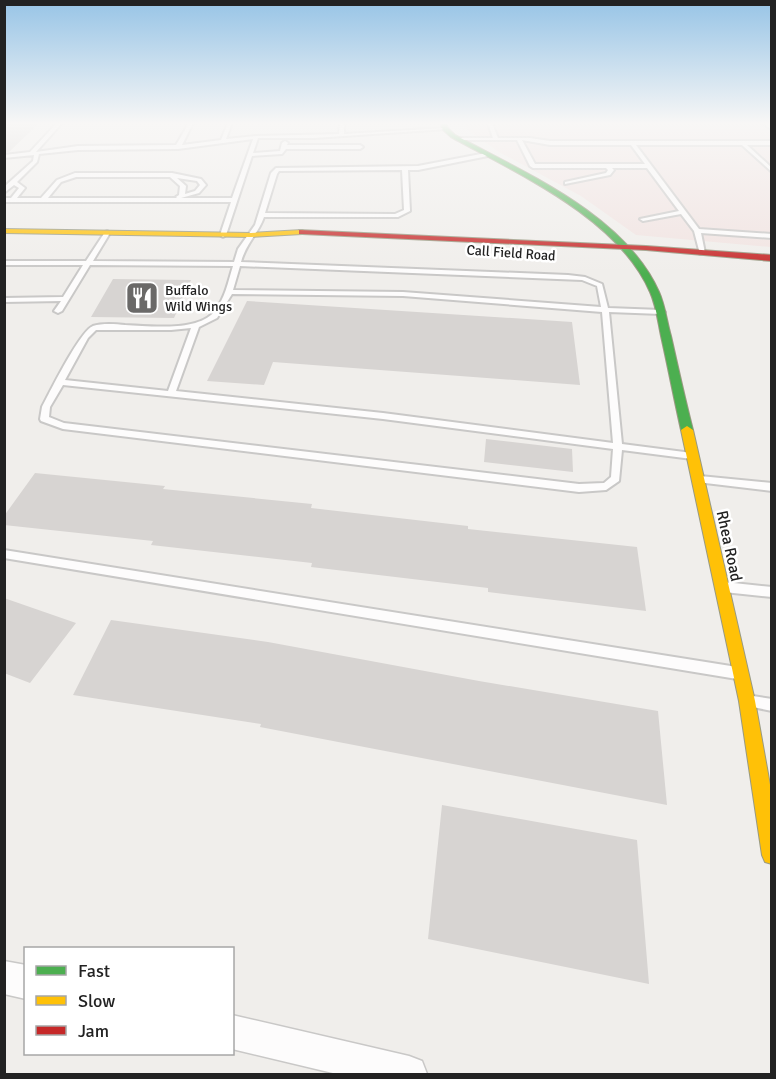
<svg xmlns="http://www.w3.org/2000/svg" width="776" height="1079" font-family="Signika,sans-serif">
<rect width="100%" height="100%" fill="#f0eeeb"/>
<path fill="#f1e3e1" d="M464 123H771V247L636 235 581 196 499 152 469 131Z"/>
<path fill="#d7d4d2" d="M4 123H39L9 152 4 153Z
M113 279 191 280 174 318 91 317Z
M247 301 572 322 580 385 273 362 264 385 207 381Z
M486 439 572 449 573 472 484 462Z
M35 473 165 486 163 489 312 504 311 508 468 526V529L637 547 646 611 488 592V588L311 567 312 563 151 545 153 541 4 525V516Z
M4 598 76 623 30 683 4 673Z
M111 620 268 642 479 681 658 711 667 805 260 727 261 724 73 695Z
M442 805 637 840 649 984 428 939Z"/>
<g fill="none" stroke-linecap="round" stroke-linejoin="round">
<g stroke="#c9c8c7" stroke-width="4">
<path id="lane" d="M57 123H62L36 152 78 146 176 145 189 123H193L182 145 221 140 228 123H232L226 139 256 136 339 134 340 123H344V134L445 128 447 129 314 138H258L253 153 280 151 282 143 285 141 288 143 287 145H360L363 147 360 149H286L282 154 252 156 226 235 223 237 220 235 231 202H4V198H11L19 188 14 185 4 193V187L33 161 34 155 4 158V155L30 152ZM253 139 232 198H181L199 193 206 185 201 179 172 173H75L57 180 41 198H17L25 188 17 182 37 162 39 154 78 150 178 149ZM76 177H170L180 186 179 195 176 197 177 198H48L61 182ZM177 178 197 181 200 185 195 191 185 194 186 186Z
M488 123H492L498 138H530L550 141H772V145H747L772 168V172L742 145H636L699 229 772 234V238L701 233 705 253 700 254 694 231 681 214 643 221 640 219 679 211 647 168H612L614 170 610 175 565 184V182L606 173 608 170 606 168H533L530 166 517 140H458L456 139 458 138H493ZM522 140 550 145H631L645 164H535Z
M763 123H768L772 126V130Z
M486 153 488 156 418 170H408L410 211 398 217H264C258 234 246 243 241 262L568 275 585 277 602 284 608 308 661 310 665 312 661 314 609 312 622 444 692 453 695 454 697 456 695 458 692 459 622 450 619 481 606 490 579 492 63 429 41 421 40 419 42 407C50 392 80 331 93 326 102 323 116 324 125 325 149 326 197 332 214 312 225 299 228 282 233 266L90 265 62 311 58 313 54 311 61 301 4 302V298L63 297 83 265H4V261H86L105 232 107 231 110 233 93 261 234 262 238 249 255 225 271 173 276 168 418 166ZM402 170 404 210 395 214 265 213 277 174 279 171ZM240 266 582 280 597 286 601 307 403 292 233 290ZM232 294 403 296 602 312 613 443 383 413 176 391 199 327 217 318ZM191 328 168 391 65 380 88 338 96 330H171ZM63 385 383 419 613 449 611 477 604 483 579 484 64 423 49 417 50 407Z
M700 476 772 483V491L697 482 695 480Z
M4 550 737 667 741 669 743 673 741 677 737 679 4 558Z
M724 582 772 587V597L724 592 720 590 718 587 720 584Z
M753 696 772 699V711L748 706 747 702 748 698Z"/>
</g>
<g stroke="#c9c8c7" stroke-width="3">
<path id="street" d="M4 961 26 965V999L4 994Z
M232 1015 409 1056 422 1061 427 1074H337L232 1049Z"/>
</g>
<g stroke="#999a82" stroke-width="2">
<path id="fast" d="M440 123H446L448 128 455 135C525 173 625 215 659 292 665 305 667 322 671 336 678 367 685 399 693 430L691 433 687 434 681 430C674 399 668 367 661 336 658 322 656 305 650 292 618 218 518 174 451 137L443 130Z"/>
</g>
<g stroke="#999a82" stroke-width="2">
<path id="slow" d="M4 229 251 233 302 230 306 232 302 234 251 237 4 233Z
M687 426 693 430 755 701 772 796V864L765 862 762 855 739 701 681 430Z"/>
</g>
<g stroke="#999a82" stroke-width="2">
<path id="jam" d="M299 230 646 246 772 255V261L646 250 302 234H299Z"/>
</g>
<use href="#lane" fill="#fdfcfc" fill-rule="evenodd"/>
<use href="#street" fill="#fdfcfc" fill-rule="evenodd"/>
<use href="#fast" fill="#4caf50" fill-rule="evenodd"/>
<use href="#slow" fill="#ffc107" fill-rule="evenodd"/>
<use href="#jam" fill="#c62828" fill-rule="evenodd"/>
</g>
<linearGradient id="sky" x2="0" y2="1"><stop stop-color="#97c4e6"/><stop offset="0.45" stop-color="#f8f7f6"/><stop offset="1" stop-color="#f8f7f6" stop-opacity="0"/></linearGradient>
<rect width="776" height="274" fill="url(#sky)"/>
<defs>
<g id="restaurant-square" transform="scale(1.725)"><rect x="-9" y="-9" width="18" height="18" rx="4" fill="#6a6968" stroke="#fff"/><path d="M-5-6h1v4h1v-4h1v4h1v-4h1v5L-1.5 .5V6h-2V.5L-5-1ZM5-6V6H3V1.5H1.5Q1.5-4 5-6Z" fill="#fff"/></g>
</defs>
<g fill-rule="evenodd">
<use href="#restaurant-square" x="142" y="298"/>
</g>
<g text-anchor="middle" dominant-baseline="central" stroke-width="5" stroke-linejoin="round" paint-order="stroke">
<g font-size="14" fill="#222" stroke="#fff">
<text transform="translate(511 253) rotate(4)">Call Field Road</text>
</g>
<g font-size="14" fill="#222" stroke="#fff" text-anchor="start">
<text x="165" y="290">Buffalo<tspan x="165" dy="16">Wild Wings</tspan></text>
</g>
<g font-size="16" fill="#222" stroke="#fff">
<text transform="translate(729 546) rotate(78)">Rhea Road</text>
</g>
</g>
<rect width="776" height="1079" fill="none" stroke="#222222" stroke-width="12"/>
<rect x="24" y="947" width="210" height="108" fill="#ffffff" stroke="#a7a7a7" stroke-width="1.5"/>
<rect x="36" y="966" width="30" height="9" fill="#4caf50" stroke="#a7a7a7" stroke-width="1.5"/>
<text x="78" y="977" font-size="18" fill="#222222">Fast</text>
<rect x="36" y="996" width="30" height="9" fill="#ffc107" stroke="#a7a7a7" stroke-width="1.5"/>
<text x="78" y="1007" font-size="18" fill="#222222">Slow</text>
<rect x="36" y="1026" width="30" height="9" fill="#c62828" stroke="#a7a7a7" stroke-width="1.5"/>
<text x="78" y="1037" font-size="18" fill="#222222">Jam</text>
</svg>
